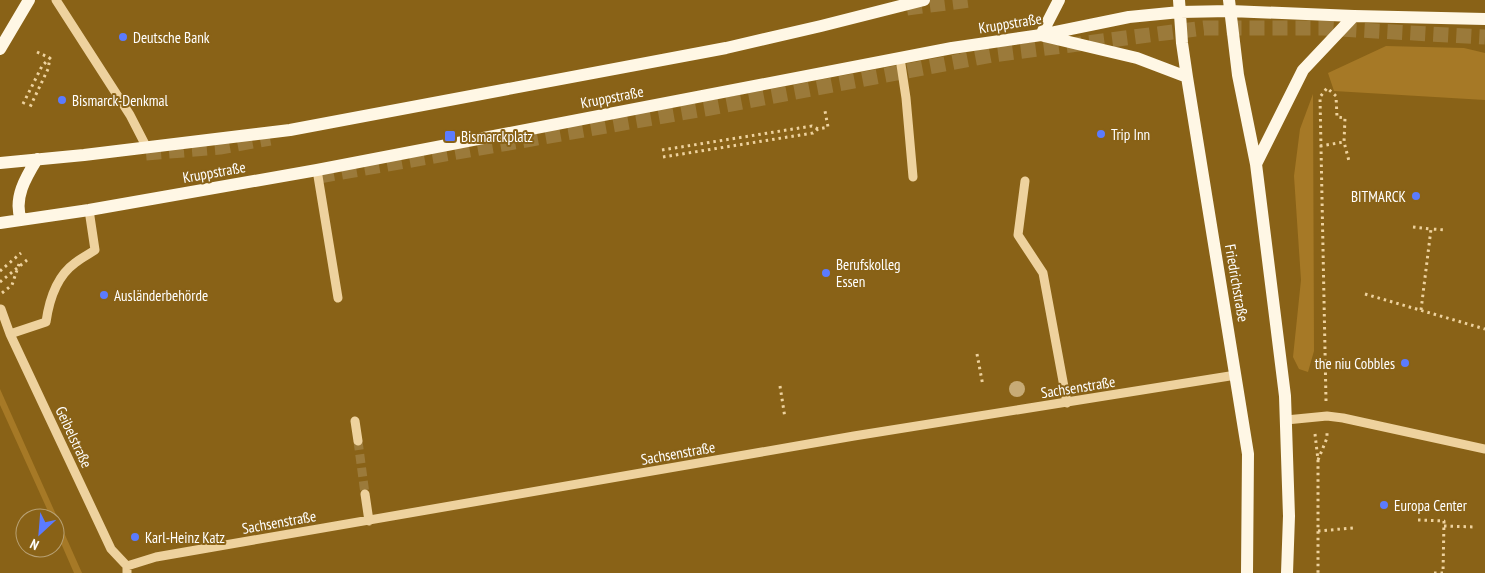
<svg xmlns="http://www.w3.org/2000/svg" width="1485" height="573" font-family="'PT Sans Narrow',sans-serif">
<rect width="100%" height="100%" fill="#896217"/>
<path fill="#a67926" d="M1386 46 1464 48 1485 53V100L1334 91 1328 73Z
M1313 94 1314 351 1308 372 1299 369 1293 357 1301 280 1294 176 1300 129Z
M0 389 82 573H74L57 534H55V518H48L44 511 47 509 0 405Z"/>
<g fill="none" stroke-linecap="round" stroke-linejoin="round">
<path stroke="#9b7a3a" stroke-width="9" stroke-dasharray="9 4.5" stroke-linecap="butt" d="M358 441 365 494"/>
<path stroke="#9b7a3a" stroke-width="15" stroke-dasharray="15 8" stroke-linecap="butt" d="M907 8 970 0
M146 153 220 147 270 138
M319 176 710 108 992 55 1204 28H1322L1485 37"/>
<path stroke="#eed29e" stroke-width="3" stroke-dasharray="2.5 4" stroke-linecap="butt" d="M37 52 50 58
M23 104 42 66 50 58 48 69 30 107
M1320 146 1344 142
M662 150 812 126 818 129
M663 157 813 133 818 129 828 127 825 111
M1413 227 1431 229
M0 271 21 253
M0 282 27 260
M2 293 12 285 20 261
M1365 294 1485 329
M1421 310 1431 229 1446 230
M977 354 983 386
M780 386 785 418
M1326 401 1320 97 1327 88 1336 96 1337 117 1345 118 1344 142 1349 161
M1315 434 1318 460V573
M1318 460 1327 438V433
M1418 520 1444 521 1443 573H1432
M1444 526 1476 527
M1318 531 1353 528"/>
<path stroke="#eed29e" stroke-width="9" d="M56 0 130 115 147 148
M900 58 906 98 913 177
M317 170 338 298
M1025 181 1018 235 1043 273 1067 403
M1 309 10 334 111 549 127 566V573
M10 334 46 322C49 301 57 276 75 263 81 258 89 254 95 250L89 210
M1286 420 1327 416 1343 418 1485 449
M355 421 358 441
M365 494 369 521
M127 566 156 557 854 436 1236 375"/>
<path stroke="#fff7e5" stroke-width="12" d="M1179 0 1182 43 1187 77 1248 454 1247 573
M1229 0 1238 75 1256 164 1285 396 1289 516 1287 573
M1041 35 1059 0
M1044 36 1137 58 1187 77
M0 49 29 0
M0 163 84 155 290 130 726 48 821 26 924 0
M1256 164 1303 70 1354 16
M21 220C13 198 26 177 37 159
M0 223 89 210 317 170 952 48 1041 35 1129 17 1180 12 1230 11 1354 16 1485 19"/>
</g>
<circle fill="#c7ab76" cx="1017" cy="389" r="8"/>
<g fill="#5b7bff" stroke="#896217" stroke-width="2">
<circle cx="123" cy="37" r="5"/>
<circle cx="62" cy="100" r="5"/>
<circle cx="1101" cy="134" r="5"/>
<rect x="444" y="130" width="12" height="12" rx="2.5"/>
<circle cx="1416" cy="196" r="5"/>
<circle cx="826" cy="273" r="5"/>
<circle cx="104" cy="295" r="5"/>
<circle cx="1405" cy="363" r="5"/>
<circle cx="1384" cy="505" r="5"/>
<circle cx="135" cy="537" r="5"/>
</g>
<g text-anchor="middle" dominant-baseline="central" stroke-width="4" stroke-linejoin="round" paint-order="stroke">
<g font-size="15" fill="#fff" stroke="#896217">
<text transform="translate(1010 23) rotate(-9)">Kruppstraße</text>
<text transform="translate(612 97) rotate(-11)">Kruppstraße</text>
<text transform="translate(214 172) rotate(-10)">Kruppstraße</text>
<text transform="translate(1237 283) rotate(80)">Friedrichstraße</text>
<text transform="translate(1078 387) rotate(-9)">Sachsenstraße</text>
<text transform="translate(74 437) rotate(65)">Geibelstraße</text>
<text transform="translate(678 453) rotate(-10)">Sachsenstraße</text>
<text transform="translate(279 522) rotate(-10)">Sachsenstraße</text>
</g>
<g font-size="15" fill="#fff" stroke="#896217" text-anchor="start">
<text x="133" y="37">Deutsche Bank</text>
<text x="72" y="100">Bismarck-Denkmal</text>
<text x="1111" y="134">Trip Inn</text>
<text x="461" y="136">Bismarckplatz</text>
<text x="1406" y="196" text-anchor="end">BITMARCK</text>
<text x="836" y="264">Berufskolleg<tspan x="836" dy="17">Essen</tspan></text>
<text x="114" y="295">Ausländerbehörde</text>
<text x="1395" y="363" text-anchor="end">the niu Cobbles</text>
<text x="1394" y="505">Europa Center</text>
<text x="145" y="537">Karl-Heinz Katz</text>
</g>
</g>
<g transform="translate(40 533) rotate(206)"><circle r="24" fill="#896217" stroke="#b8a174"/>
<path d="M0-4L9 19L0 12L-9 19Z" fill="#5b7bff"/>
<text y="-8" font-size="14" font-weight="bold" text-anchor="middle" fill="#ffffff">N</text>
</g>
</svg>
